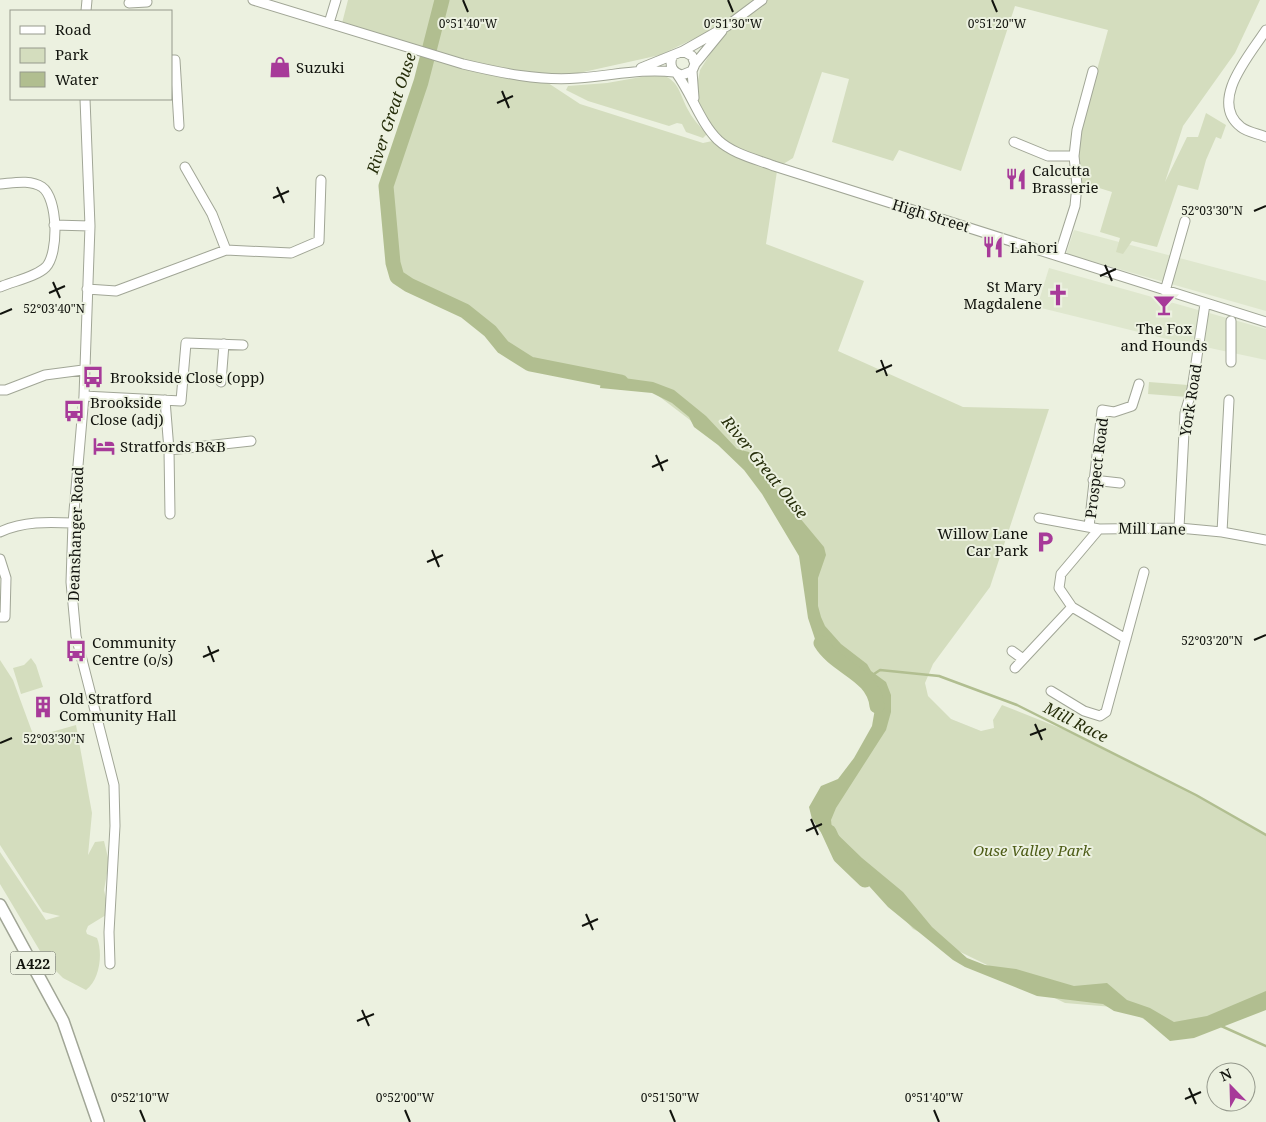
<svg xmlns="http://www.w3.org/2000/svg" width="1266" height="1122" font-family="'Noto Serif',serif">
<rect width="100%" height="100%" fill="#ecf1e0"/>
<path fill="#dfe7ce" d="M1074 230 1266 281V311L1066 254Z
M1049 268 1266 329V360L1163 338 1037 307Z"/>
<path fill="#d4ddbe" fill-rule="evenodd" d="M348 0H1260L1235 53 1183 126 1165 182 1187 137H1198L1206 113 1226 125 1221 139 1216 137 1206 160 1198 190 1178 185 1157 247 1132 241 1123 254 1116 252 1120 238 1100 232 1112 192 1067 178 1108 30 1015 6 961 171 899 150 893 161 832 142 849 79 822 72 793 158 780 166 777 171 766 244 864 281 838 351 963 407 1049 409 990 587 933 664 925 683 928 696 951 719 981 731 994 728 993 720 1002 705 1075 734 1196 795 1266 835V1000L1177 1039 1125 1008 1065 1003 913 929 822 826 888 705 887 692 819 635 798 546 741 459 652 391 541 367 400 271 387 230V178L416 116 431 55 341 27ZM739 17 715 46 700 70 694 101 717 140 703 143 580 104 542 79H552L660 55Z
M658 74C678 78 679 92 687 108 692 118 699 126 707 134L703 138 686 132 682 124 677 123 669 126 588 101 566 90 568 86 607 83Z
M1149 382 1188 385 1187 397 1148 394Z
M31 658 36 665 43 687 21 694 13 668 24 665Z
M0 660 13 680 34 737 76 725 92 813 88 855 95 842 104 841 109 862 104 890 107 903 106 915 88 926 86 931 87 934 97 938C103 953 100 980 86 990L63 978 46 961 0 884V852L46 920 60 916 43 912 0 845Z"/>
<path fill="#b1be90" d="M602 375 653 382 674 390 706 416 737 449 749 452 760 470 824 547 826 555 818 578V606L821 617 825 626 841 644 867 664 871 671 886 682 891 695V712L886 730 836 808 831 820 832 829 862 858 903 892 932 927 967 958 985 965 1016 969 1074 986 1107 983 1127 1000 1150 1008 1174 1022 1207 1016 1266 991V1010L1194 1038 1170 1041 1143 1018 1114 1011 1103 1004 1037 996 965 967 953 960 888 907 822 834 812 819 809 807 821 786 838 779 854 758 872 726 876 703 869 684 859 671 844 659 831 656 817 645 808 618 799 556 762 494 744 470 718 445 694 427 689 417 672 403 652 393 600 388Z"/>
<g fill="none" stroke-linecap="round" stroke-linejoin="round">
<path stroke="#b1be90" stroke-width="2.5" d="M874 674 880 670 939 676 1017 705 1196 795 1266 835
M1219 1025 1266 1046"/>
<path stroke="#b1be90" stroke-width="15" d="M442 0 421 82 386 186 393 263 397 277 409 285 465 311 490 331 503 347 530 364 621 382
M821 643C836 668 874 674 877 706
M829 832 840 856 865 880"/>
<g stroke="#a1a696" stroke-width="11">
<path id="minor" d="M253 0 463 64C501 73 539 81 578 78 611 76 641 68 674 72
M129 3 147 2
M86 11 87 0
M329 23 336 0
M1266 30C1250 55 1208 101 1241 127 1247 132 1259 134 1266 137
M683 51 727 26 762 0
M171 60H175L179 126
M695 64 722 31
M641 68 683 51 692 56 695 64 692 71 682 75C673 73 669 66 672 57
M692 71 694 98
M677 74C692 95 700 122 718 140 733 154 756 159 774 166L1266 322
M85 99 90 226 84 396 73 523 71 582 76 636 114 785 115 826 109 932 110 964
M1014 142 1048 156H1074
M185 167 212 214 226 250
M0 184C13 183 30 179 42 187 58 198 59 253 46 267 36 277 14 281 0 287
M54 225 90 226
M1059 256 1075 206 1077 185 1074 156 1077 130 1093 71
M87 289 116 291 226 250 291 253 319 241 321 180
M1165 291 1185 221
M1231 362V321
M221 382 224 344
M0 390H6L45 375 83 370
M84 396 181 401 186 343 243 345
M165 400 169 450 251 441
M169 450 170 514
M1093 480 1120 483
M1039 518 1099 529 1179 528 1222 532 1266 540
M1089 527 1102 410 1114 412 1132 406 1139 384
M1179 528 1185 413 1192 389 1205 304
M1099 529 1061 574 1059 588 1072 607 1126 639
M0 532C23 521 48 522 73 523
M1222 532 1229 400
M0 559 6 578 5 617H0
M1012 651 1023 659
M1015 668 1072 607
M1051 691 1084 711 1100 716 1106 712 1144 572"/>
</g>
<g stroke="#a1a696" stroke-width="14">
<path id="major" d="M0 905 63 1021 98 1122"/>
</g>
<use href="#minor" stroke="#fff" stroke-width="9"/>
<use href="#major" stroke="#fff" stroke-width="11"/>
</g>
<path fill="none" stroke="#12140e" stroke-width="2" d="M463 0 468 12M728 0 733 12M992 0 997 12M502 91 509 108M497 103 513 96M277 187 284 203M273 198 289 191M1254 211 1266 206M1105 265 1112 281M1100 276 1116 269M53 282 60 298M49 293 65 286M0 314 12 309M881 360 887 376M876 372 892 365M656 455 663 471M652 467 668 460M432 550 439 567M427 562 443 555M1254 640 1266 635M208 646 214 662M203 657 219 650M1035 724 1042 740M1030 735 1046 729M0 743 12 738M811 819 818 835M806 831 822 824M586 914 593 930M582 926 598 919M362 1010 369 1026M357 1021 374 1014M1189 1088 1196 1104M1185 1099 1201 1092M140 1110 145 1122M405 1110 410 1122M670 1110 675 1122M934 1110 939 1122"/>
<defs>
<g id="shop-bare" transform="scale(1.725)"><path d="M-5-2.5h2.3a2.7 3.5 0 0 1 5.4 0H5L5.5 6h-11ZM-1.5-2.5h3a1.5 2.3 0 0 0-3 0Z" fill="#a73a99" stroke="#ecf1e0" stroke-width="2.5" paint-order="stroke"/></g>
<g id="restaurant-bare" transform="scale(1.725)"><path d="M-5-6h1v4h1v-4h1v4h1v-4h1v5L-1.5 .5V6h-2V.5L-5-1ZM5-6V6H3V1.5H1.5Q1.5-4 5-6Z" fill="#a73a99" stroke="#ecf1e0" stroke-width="2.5" paint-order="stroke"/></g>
<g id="church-bare" transform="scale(1.725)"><path d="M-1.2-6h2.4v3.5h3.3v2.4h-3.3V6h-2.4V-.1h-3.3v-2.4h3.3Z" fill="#a73a99" stroke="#ecf1e0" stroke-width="2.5" paint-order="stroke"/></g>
<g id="bar-bare" transform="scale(1.725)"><path d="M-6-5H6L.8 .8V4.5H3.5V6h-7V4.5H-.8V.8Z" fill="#a73a99" stroke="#ecf1e0" stroke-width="2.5" paint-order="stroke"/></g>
<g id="bus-bare" transform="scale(1.725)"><path d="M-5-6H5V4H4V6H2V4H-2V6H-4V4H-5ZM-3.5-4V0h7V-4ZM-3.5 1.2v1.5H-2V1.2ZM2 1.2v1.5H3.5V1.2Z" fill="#a73a99" stroke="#ecf1e0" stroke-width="2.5" paint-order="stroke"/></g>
<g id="hotel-bare" transform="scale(1.725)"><path d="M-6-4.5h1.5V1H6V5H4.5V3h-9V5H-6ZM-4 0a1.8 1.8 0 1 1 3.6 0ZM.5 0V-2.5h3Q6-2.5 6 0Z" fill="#a73a99" stroke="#ecf1e0" stroke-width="2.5" paint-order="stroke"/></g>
<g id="parking-bare" transform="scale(1.725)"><path d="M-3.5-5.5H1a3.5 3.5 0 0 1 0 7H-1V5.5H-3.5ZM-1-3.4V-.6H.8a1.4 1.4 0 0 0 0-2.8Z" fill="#a73a99" stroke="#ecf1e0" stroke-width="2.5" paint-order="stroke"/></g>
<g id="building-bare" transform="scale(1.725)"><path d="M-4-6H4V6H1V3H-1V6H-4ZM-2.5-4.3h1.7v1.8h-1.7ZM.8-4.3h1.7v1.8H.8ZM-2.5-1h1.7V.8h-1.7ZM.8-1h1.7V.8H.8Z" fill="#a73a99" stroke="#ecf1e0" stroke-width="2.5" paint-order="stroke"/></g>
</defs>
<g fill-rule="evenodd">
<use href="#shop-bare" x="280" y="67"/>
<use href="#restaurant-bare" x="1016" y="179"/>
<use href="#restaurant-bare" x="993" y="247"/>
<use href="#church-bare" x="1058" y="295"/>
<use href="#bar-bare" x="1164" y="305"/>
<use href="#bus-bare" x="93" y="377"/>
<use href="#bus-bare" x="74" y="411"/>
<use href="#hotel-bare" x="104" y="446"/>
<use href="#parking-bare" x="1045" y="542"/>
<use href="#bus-bare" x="76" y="651"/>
<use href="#building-bare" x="43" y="707"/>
</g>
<g text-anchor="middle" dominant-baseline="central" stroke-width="4" stroke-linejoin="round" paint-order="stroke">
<rect fill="#ecf1e0" stroke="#53564d" stroke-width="1" x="10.5" y="951.5" width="45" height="23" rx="4"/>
<g font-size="14" font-weight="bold" fill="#12140e">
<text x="33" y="963">A422</text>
</g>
<g font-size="15" fill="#12140e" stroke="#ecf1e0" text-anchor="start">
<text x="296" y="67">Suzuki</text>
<text x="1032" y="170">Calcutta<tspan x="1032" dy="17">Brasserie</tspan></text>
<text x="1010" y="247">Lahori</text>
<text x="1042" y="286" text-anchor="end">St Mary<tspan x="1042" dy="17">Magdalene</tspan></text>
<text x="1164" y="328" text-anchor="middle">The Fox<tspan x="1164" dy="17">and Hounds</tspan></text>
<text x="110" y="377">Brookside Close (opp)</text>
<text x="90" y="402">Brookside<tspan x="90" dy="17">Close (adj)</tspan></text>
<text x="120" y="446">Stratfords B&amp;B</text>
<text x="1028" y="533" text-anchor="end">Willow Lane<tspan x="1028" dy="17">Car Park</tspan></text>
<text x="92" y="642">Community<tspan x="92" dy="17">Centre (o/s)</tspan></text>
<text x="59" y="698">Old Stratford<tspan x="59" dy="17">Community Hall</tspan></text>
</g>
<g font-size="15" fill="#12140e" stroke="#ecf1e0">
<text transform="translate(931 215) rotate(17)">High Street</text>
<text transform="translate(1190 400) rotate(-81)">York Road</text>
<text transform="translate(1096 468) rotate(-83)">Prospect Road</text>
<text transform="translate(1152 528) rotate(1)">Mill Lane</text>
<text transform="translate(75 534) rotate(-88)">Deanshanger Road</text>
</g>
<g font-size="15" font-style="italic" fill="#4d5c16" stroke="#ecf1e0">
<text x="1032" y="850">Ouse Valley Park</text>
</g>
<g font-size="16" font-style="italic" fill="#262e0a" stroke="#ecf1e0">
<text transform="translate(391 113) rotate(-72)">River Great Ouse</text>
<text transform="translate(765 467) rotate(51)">River Great Ouse</text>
<text transform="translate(1076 722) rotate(27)">Mill Race</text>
</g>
</g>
<g font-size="12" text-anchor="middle" fill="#12140e" stroke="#ecf1e0" stroke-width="4" stroke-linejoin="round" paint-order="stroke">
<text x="468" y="28">0°51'40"W</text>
<text x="733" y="28">0°51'30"W</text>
<text x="997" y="28">0°51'20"W</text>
<text x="1212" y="215">52°03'30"N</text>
<text x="54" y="313">52°03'40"N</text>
<text x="1212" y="645">52°03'20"N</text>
<text x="54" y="743">52°03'30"N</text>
<text x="140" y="1102">0°52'10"W</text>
<text x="405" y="1102">0°52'00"W</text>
<text x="670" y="1102">0°51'50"W</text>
<text x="934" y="1102">0°51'40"W</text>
</g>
<rect x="10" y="10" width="162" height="90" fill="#ecf1e0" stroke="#95998c"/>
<rect x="20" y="26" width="25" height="8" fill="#ffffff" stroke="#95998c"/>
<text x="55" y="35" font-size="15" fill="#12140e">Road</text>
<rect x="20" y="48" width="25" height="15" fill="#d4ddbe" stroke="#95998c"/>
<text x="55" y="60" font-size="15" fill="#12140e">Park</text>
<rect x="20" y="72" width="25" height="15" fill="#b1be90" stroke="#95998c"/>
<text x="55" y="85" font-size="15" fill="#12140e">Water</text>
<g transform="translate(1231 1087) rotate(337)"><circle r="24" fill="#ecf1e0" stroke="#95998c"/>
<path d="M0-4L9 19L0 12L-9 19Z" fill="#a73a99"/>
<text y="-8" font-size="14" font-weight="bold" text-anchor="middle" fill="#12140e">N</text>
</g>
</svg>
